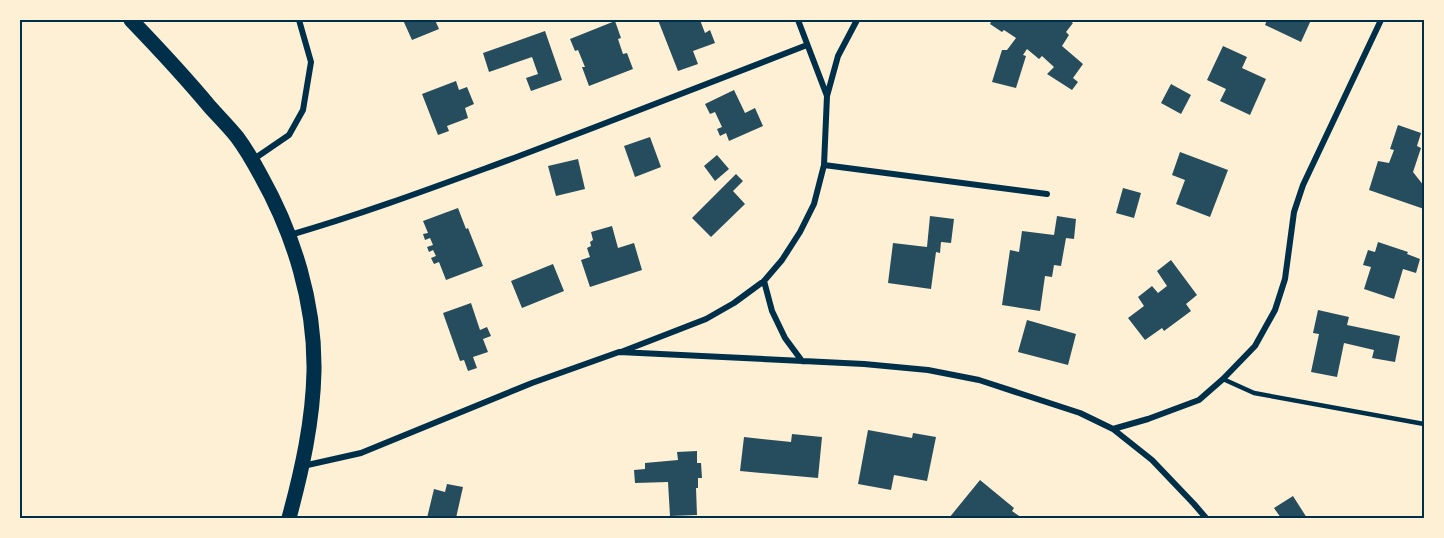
<svg xmlns="http://www.w3.org/2000/svg" width="1444" height="538" font-family="'Nunito Sans',sans-serif">
<rect width="100%" height="100%" fill="#fdf0d5"/>
<path fill="#264d5e" d="M403 20H435L439 29 412 40Z
M658 20H700L705 33 710 30 715 43 693 51 698 64 678 71Z
M992 20 1034 21 1068 20 1073 23 1066 32 1069 35 1062 46 1083 64 1073 78 1078 82 1072 90 1047 74 1054 67 1042 56 1039 59 1027 49 1023 55 1026 56 1016 88 992 82 1002 50H1007L1016 38 1004 30 1002 32 990 24Z
M1267 20H1311L1301 42 1265 25Z
M615 21 621 38 618 39 623 54 627 53 633 69 589 86 582 67H585L578 50 575 51 570 39Z
M545 31 562 80 531 91 526 78 538 74 532 57 489 72 483 53Z
M1223 46 1247 57 1242 68 1266 79 1250 115 1220 101 1226 89 1207 80Z
M456 81 459 90 467 87 474 104 465 108 468 118 447 126 449 131 438 135 422 94Z
M1171 84 1191 95 1181 114 1161 103Z
M734 90 745 113 755 108 763 126 729 141 726 133 720 136 717 129 722 127 715 112 710 114 705 104Z
M1398 125 1421 133 1417 146 1421 148 1413 172 1424 186V209L1369 190 1378 161 1389 163 1394 150 1390 149Z
M650 137 661 167 635 177 624 146Z
M1180 152 1228 170 1210 217 1176 204 1185 180 1172 175Z
M717 155 729 169 715 181 704 166Z
M578 159 585 189 556 196 548 166Z
M736 174 743 181 733 191 745 204 711 237 692 218Z
M1123 188 1141 193 1134 218 1116 213Z
M458 208 466 229 468 228 483 266 446 280 439 262 434 264 431 258 436 256 433 250 429 252 427 247 433 245 430 238 425 240 423 234 428 233 423 221Z
M930 216 954 219 951 243 941 242 940 253 936 252 931 289 888 283 893 243 927 247Z
M1057 216 1076 219 1074 239 1066 238 1061 266 1054 265 1052 277 1045 276 1040 311 1002 305 1010 250 1019 252 1022 231 1054 235Z
M612 226 618 248 634 243 642 270 590 287 581 260 590 257 587 248 591 246 590 242 593 240 591 232Z
M1378 242 1408 252 1407 254 1420 259 1416 273 1403 269 1394 299 1364 289 1371 267 1363 265 1368 250 1375 252Z
M1171 260 1197 295 1186 304 1191 311 1164 331 1162 328 1145 340 1128 318 1144 306 1138 297 1152 286 1158 293 1167 286 1157 271Z
M553 264 564 291 522 308 511 281Z
M471 303 480 330 487 327 491 336 483 339 488 352 473 357 477 368 468 371 464 360 460 361 443 313Z
M1318 310 1349 317 1347 325 1400 336 1395 362 1372 358 1374 350 1344 343 1337 377 1311 372 1319 334 1313 333Z
M1027 320 1076 334 1068 365 1018 352Z
M868 430 912 438 913 433 936 437 927 481 894 475 891 490 858 484Z
M792 434 822 437 818 478 740 471 744 437 791 442Z
M697 451V463H701L702 478H698V488H696L697 515 670 516 668 482 635 483 634 470 645 469V463L678 460 677 452Z
M980 480 1014 508 1012 511 1022 518H949Z
M447 484 463 487 456 518H427L434 489 445 492Z
M1293 496 1307 518H1281L1274 508Z"/>
<g fill="none" stroke-linecap="round" stroke-linejoin="round">
<path stroke="#003049" stroke-width="4.5" d="M1223 379 1254 393 1424 424"/>
<path stroke="#003049" stroke-width="6" d="M827 96 838 56 857 20
M254 159 289 135 303 110 311 62 299 20
M824 165 1047 194
M290 235C366 213 440 185 514 158 612 121 710 83 807 45
M764 281 772 311 785 338 802 361
M621 352 706 319 734 303 764 281 782 260 800 232 814 204 824 165 827 96 798 20
M1113 429 1148 419 1199 400 1223 379 1255 346 1275 310 1285 279 1294 212 1303 185 1381 20
M303 466 361 453 532 383 619 352 864 364 928 370 979 380 1080 413 1113 429 1152 460 1194 504 1206 518"/>
<path stroke="#003049" stroke-width="15" d="M131 20C158 48 185 77 210 107 219 117 229 127 237 137 246 149 254 163 261 176 294 235 315 303 314 371 313 421 302 470 289 518"/>
</g>
<rect width="1444" height="538" fill="none" stroke="#fdf0d5" stroke-width="42"/>
<rect x="21" y="21" width="1402" height="496" fill="none" stroke="#003049" stroke-width="2"/>
</svg>
